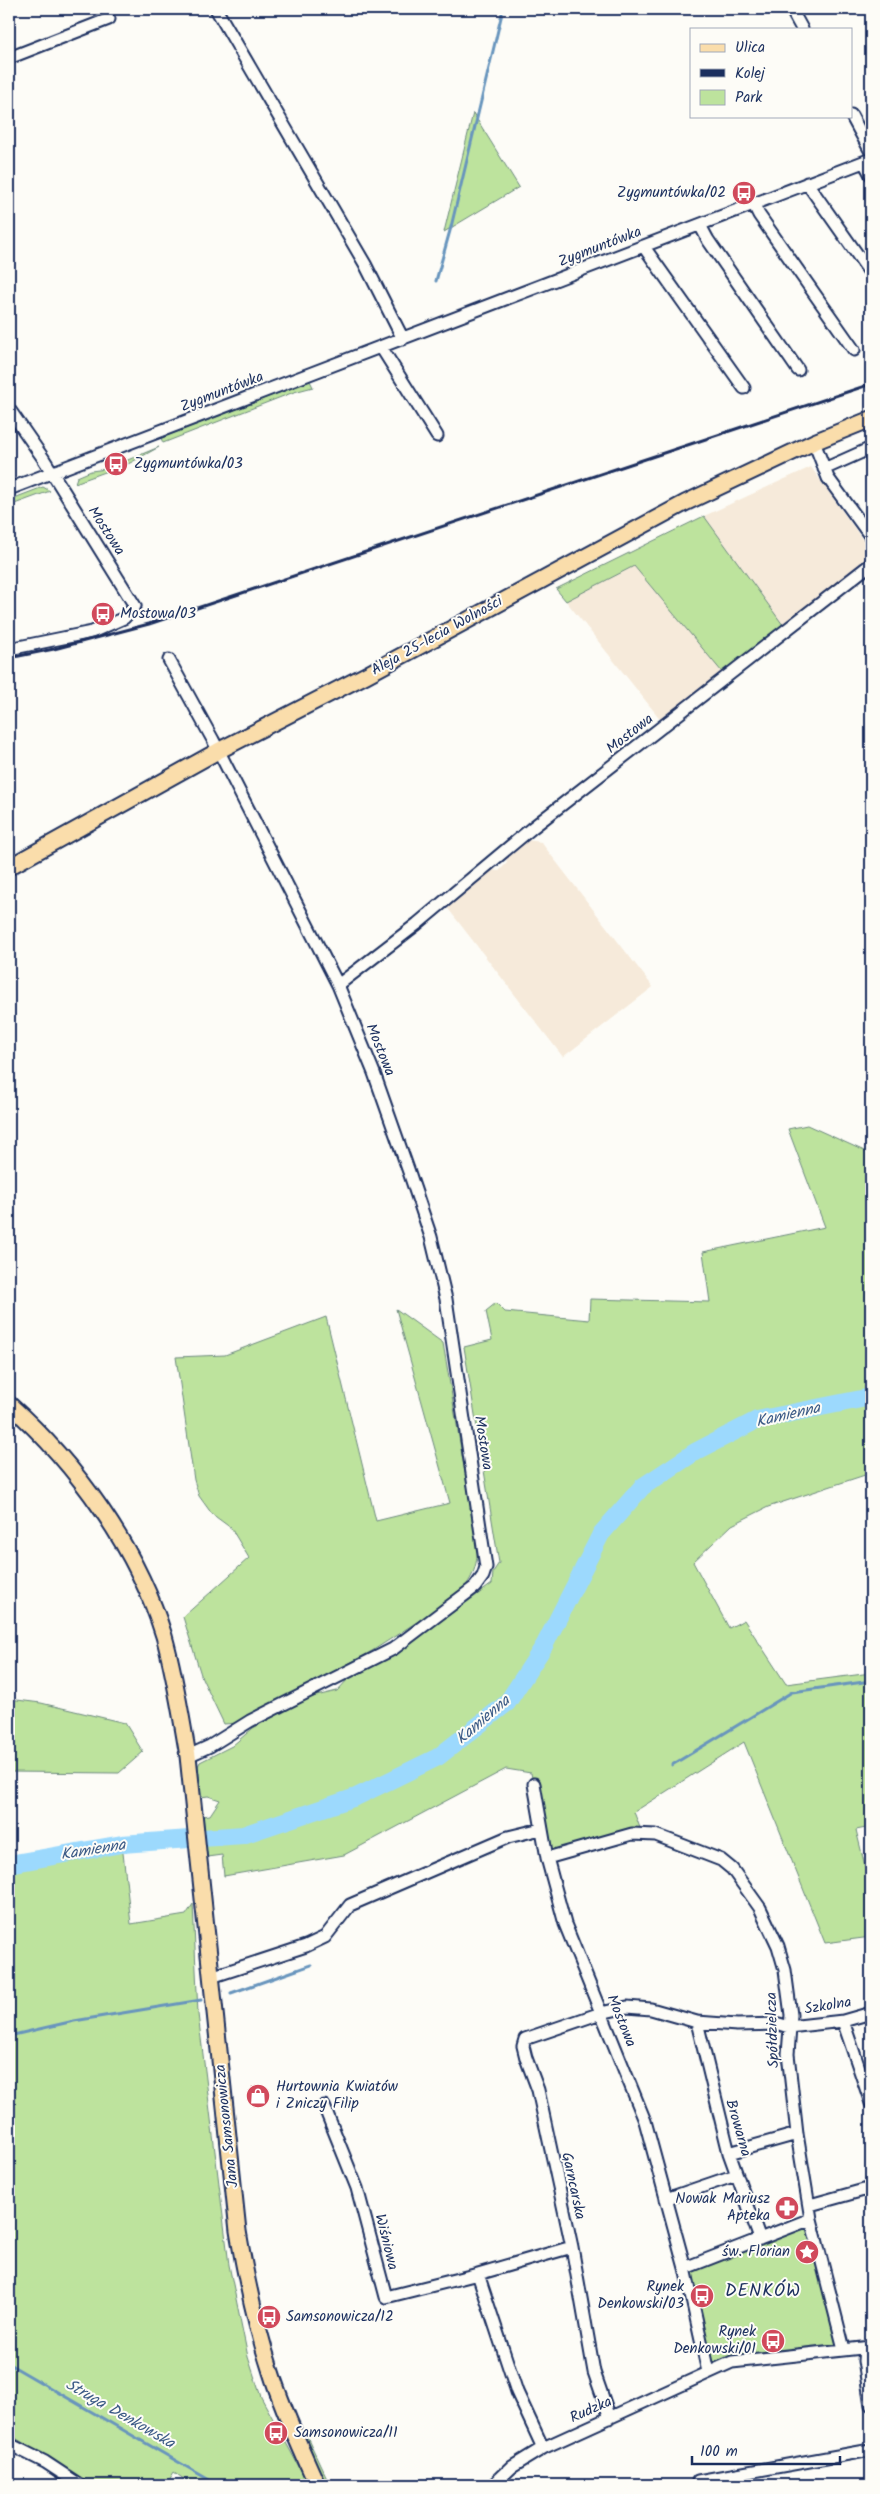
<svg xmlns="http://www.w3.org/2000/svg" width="880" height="2494" font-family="Kalam,sans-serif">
<rect width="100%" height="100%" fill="#fdfcf7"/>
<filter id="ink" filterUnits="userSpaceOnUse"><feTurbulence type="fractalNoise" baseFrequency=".02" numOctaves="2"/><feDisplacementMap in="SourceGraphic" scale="10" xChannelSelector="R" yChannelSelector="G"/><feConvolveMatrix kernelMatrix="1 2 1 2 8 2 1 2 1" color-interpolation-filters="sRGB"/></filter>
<g filter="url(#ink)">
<path fill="#f6eada" d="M811 467 865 543 864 560 783 625 704 516Z
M634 566 722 672 661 720 566 601Z
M527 840 541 842 653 987 563 1057 446 906 492 870 499 871 507 863 506 857Z"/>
<path fill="#bde39d" stroke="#6c897e" d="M473 113 519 187 444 232Z
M310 381 313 387 294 392 163 443 161 438Z
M159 447 130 463 75 483 77 477 91 471 106 469Z
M43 487 50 491 9 506V500Z
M704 516 783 625 722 672 634 566 566 601 556 589Z
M807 1125 871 1154V1473L768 1507 732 1525 693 1562 729 1628 744 1620 786 1684 871 1673V1827L856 1830 871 1890V1937L825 1943 744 1742 634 1812 642 1833 547 1858 531 1773 506 1769 344 1855 224 1876 222 1855 207 1857 203 1816 210 1815 220 1800 208 1796 201 1797 198 1766 200 1762 232 1746 253 1728 308 1698 337 1691 349 1678 405 1647 492 1584 493 1572 499 1563 464 1347 492 1340 486 1311 496 1303 505 1312 589 1320 590 1299 710 1302 703 1252 825 1227 788 1129Z
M396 1309 443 1343 478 1549C476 1571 471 1583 454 1598L372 1651 238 1723 224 1724 202 1678 183 1617 249 1558 231 1528 212 1514 199 1496 194 1480 176 1357 225 1355 326 1317 376 1521 450 1503Z
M9 1699 41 1703 125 1723 143 1752 119 1773 9 1772Z
M122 1844 131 1924 186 1915 193 1904 198 2014 229 2265 248 2357 261 2397 309 2485H192L174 2472 166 2485H91L9 2434V1864Z
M811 2219 844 2349 773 2357 708 2372 685 2268Z
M304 2430 327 2479 322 2481 301 2434Z"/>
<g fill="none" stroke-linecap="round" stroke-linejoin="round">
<path stroke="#6895bd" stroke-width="3" d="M436 281 451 227 503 9
M672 1765 792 1692 871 1681
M231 1993 311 1965
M9 2036 74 2021 201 2000
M9 2364 218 2485"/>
<path stroke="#9cd9fd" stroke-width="18" d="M9 1864 122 1844 243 1835 356 1797 438 1757 507 1703 544 1646 601 1534 642 1487 695 1452 757 1420 871 1397"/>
<g stroke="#1b2f5e" stroke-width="15">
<path id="minor" d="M216 9 365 264 403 339
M791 9 802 29
M9 58 109 19
M851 115 871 152
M864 162 871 175
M807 183 871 274
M753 203 759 215 854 350
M700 225 708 240 798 370
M644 247 744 388
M381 347 437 436
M9 409 43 458 135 606 124 618 92 632 9 649
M814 442 828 478 871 537
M824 469 871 448
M9 489 871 159
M169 660 213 740 338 985 374 1073 409 1172 431 1237 446 1299 486 1567 483 1576 475 1587 393 1649 250 1721 210 1746 188 1756
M338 985 417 924 532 828 871 564
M534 1784 547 1858 565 1924 645 2121 685 2268 708 2372
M547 1858 632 1834 656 1835 721 1860 732 1869 760 1908 778 1946 785 1970 791 2015 788 2054 797 2134 811 2219 844 2349
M211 1977 306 1946 325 1937 350 1905 508 1837 541 1829
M843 2021 871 2103
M697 2022 729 2153 760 2239
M324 2106 357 2188 386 2297 478 2274 517 2392 543 2448
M729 2153 797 2134
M666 2199 736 2175
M810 2205 871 2188
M685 2268 811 2219
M478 2274 572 2247
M865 2348 864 2361 871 2405
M610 2418 594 2372 572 2247 538 2090 526 2058 523 2046 525 2039 601 2013 627 2007 651 2009 697 2022 737 2025 779 2024 789 2027 843 2021 871 2013
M9 2444 45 2462 80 2485
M698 2481 871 2450
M493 2485 512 2467 543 2448 732 2362 871 2347"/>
</g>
<g stroke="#1b2f5e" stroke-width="19">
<path id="major" d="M9 867 218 751 366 675 685 503 814 442 871 419
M9 1404C77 1465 137 1548 164 1636 175 1675 181 1716 188 1756L238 2231C246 2279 256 2326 271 2372 283 2411 301 2448 317 2485"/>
</g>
<use href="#minor" stroke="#fdfcf7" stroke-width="11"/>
<use href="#major" stroke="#faddab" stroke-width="15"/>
<path stroke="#1b2f5e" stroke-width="3" d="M9 658 54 649 149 624 871 384"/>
</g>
</g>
<defs>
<g id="bus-disc" transform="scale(1.25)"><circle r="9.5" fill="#d1495b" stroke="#fdfcf7"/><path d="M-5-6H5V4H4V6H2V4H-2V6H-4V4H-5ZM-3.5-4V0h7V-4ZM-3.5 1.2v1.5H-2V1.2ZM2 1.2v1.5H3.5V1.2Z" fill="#fff"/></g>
<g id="shop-disc" transform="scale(1.25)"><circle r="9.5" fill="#d1495b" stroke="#fdfcf7"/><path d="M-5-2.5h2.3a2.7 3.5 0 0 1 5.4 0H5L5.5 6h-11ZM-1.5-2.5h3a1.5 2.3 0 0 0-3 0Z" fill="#fff"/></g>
<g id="pharmacy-disc" transform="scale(1.25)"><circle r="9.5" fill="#d1495b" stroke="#fdfcf7"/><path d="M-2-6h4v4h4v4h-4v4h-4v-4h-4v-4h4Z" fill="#fff"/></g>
<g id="sight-disc" transform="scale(1.25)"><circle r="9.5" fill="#d1495b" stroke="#fdfcf7"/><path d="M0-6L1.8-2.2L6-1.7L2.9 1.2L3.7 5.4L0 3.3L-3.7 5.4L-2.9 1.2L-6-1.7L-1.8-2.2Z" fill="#fff"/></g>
</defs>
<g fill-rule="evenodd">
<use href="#bus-disc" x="744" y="193"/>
<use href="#bus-disc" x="116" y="464"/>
<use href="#bus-disc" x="103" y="614"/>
<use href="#shop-disc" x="258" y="2096"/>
<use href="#pharmacy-disc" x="787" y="2208"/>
<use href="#sight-disc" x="807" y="2252"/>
<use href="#bus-disc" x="702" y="2296"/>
<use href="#bus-disc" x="269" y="2317"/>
<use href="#bus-disc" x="773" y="2341"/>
<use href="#bus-disc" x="276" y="2433"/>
</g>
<g text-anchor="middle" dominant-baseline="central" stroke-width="4" stroke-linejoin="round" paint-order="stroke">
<g font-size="15" fill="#1b2f5e" stroke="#fdfcf7" text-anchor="end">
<text x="726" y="193">Zygmuntówka/02</text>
<text x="134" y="464" text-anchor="start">Zygmuntówka/03</text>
<text x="120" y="614" text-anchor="start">Mostowa/03</text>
<text x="276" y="2087" text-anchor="start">Hurtownia Kwiatów<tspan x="276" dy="17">i Zniczy Filip</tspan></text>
<text x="770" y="2199">Nowak Mariusz<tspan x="770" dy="17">Apteka</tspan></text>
<text x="790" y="2252">św. Florian</text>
<text x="684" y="2287">Rynek<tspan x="684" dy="17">Denkowski/03</tspan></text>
<text x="286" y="2317" text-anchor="start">Samsonowicza/12</text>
<text x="756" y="2332">Rynek<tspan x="756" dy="17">Denkowski/01</tspan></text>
<text x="294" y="2433" text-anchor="start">Samsonowicza/11</text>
</g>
<g font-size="15" fill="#1b2f5e" stroke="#fdfcf7">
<text transform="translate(600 247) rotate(-21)">Zygmuntówka</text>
<text transform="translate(222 392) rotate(-21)">Zygmuntówka</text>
<text transform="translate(106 531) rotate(57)">Mostowa</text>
<text transform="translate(437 636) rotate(-29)">Aleja 25-lecia Wolności</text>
<text transform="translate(630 734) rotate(-38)">Mostowa</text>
<text transform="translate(380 1050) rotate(68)">Mostowa</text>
<text transform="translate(483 1443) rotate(81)">Mostowa</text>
<text transform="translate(828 2006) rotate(-9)">Szkolna</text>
<text transform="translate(621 2021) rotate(68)">Mostowa</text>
<text transform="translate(773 2030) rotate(-92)">Spółdzielcza</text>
<text transform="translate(227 2126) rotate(-96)">Jana Samsonowicza</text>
<text transform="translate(738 2128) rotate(74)">Browarna</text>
<text transform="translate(573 2186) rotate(78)">Garncarska</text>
<text transform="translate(386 2242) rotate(76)">Wiśniowa</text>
<text transform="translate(591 2410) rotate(-24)">Rudzka</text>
</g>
<g font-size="16" font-style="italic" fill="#3b5a86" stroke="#fdfcf7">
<text transform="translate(788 1415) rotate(-13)">Kamienna</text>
<text transform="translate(483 1720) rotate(-41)">Kamienna</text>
<text transform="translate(93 1850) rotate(-9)">Kamienna</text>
<text transform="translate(120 2414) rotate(30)">Struga Denkowska</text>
</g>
<g font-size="18" letter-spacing="1" fill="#1b2f5e" stroke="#fdfcf7">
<text x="763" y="2291">DENKÓW</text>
</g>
</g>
<rect width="880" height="2494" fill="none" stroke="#fdfcf7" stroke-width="30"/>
<rect x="15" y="15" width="850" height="2464" fill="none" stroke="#1b2f5e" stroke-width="2" filter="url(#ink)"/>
<rect x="690" y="28" width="162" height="90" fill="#fdfcf7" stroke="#a3aaba"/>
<rect x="700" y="44" width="25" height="8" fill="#faddab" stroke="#a3aaba"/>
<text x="735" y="52" font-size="15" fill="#1b2f5e">Ulica</text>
<rect x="700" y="69" width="25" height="8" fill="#1b2f5e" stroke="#a3aaba"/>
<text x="735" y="78" font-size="15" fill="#1b2f5e">Kolej</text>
<rect x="700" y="90" width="25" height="15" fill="#bde39d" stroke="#a3aaba"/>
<text x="735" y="102" font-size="15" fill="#1b2f5e">Park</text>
<path d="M692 2456v8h148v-8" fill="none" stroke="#1b2f5e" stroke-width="2.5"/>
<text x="700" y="2456" font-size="15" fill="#1b2f5e" stroke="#fdfcf7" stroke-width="4" paint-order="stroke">100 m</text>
</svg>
